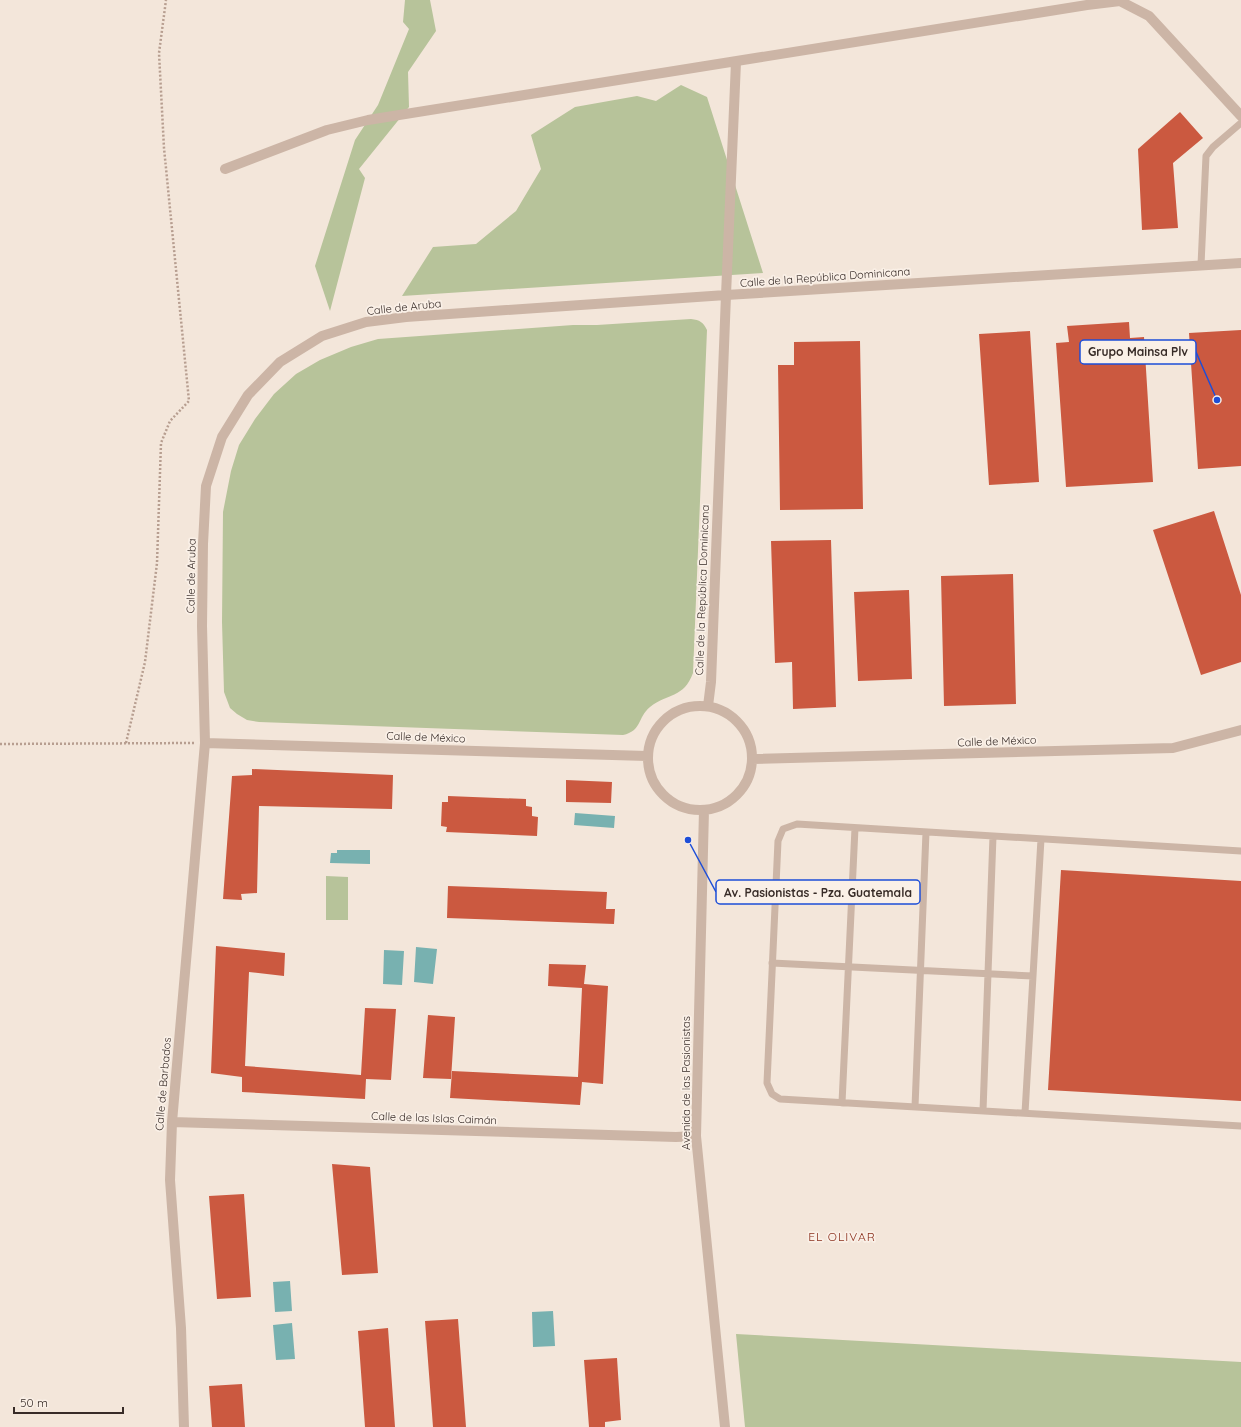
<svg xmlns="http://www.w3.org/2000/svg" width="1241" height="1427" font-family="Quicksand,sans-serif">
<rect width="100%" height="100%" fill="#f3e6da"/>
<path fill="#b7c39a" d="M405 0H430L436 31 408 72 409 107 359 169 365 178 330 311 315 266 355 140 378 105 409 29 403 22Z
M681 85 707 97 763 273 402 296 433 247 476 244 516 211 541 169 531 135 575 107 637 96 656 101Z
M691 319C700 320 703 322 707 330L693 673C684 698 668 693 650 707 637 718 642 731 623 735L259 722 247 720 237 714 230 708 224 692 222 622 223 512 231 471 239 445 255 419 274 394 296 374 320 360 351 347 378 339 573 325H597Z
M326 876 348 877V920H326Z
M736 1334 1241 1362V1427H745Z"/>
<path fill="#78b1b0" d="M575 813 615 816 614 828 574 825Z
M337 850H370V864L330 863 331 853H337Z
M416 947 437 949 433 984 414 982Z
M384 950 404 951 402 985 383 984Z
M290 1281 292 1311 275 1312 273 1282Z
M553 1311 555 1346 533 1347 532 1312Z
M292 1323 295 1359 276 1360 273 1325Z"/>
<path fill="#cb5940" d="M1180 112 1203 138 1173 163 1178 228 1142 230 1138 149Z
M1129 322 1130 338 1144 337 1153 482 1066 487 1056 343 1069 342 1067 326Z
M1241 330V466L1198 469 1189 333Z
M1030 331 1039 482 989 485 979 334Z
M860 341 863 509 780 510 778 365H794V342Z
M1214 511 1241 595V662L1201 675 1153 530Z
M831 540 836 707 793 709 792 662 775 663 771 541Z
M1013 574 1016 704 944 706 941 576Z
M909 590 912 679 858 681 854 592Z
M252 769 393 775 392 809 259 806 257 893 241 894 242 900 223 899 232 776 252 775Z
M566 780 612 782 611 803 566 802Z
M448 796 526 799V806L532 807V816L538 817 537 836 446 832 447 827 441 826 442 802H448Z
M1061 870 1241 881V1101L1048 1090Z
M448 886 607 892 606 909H615L614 924 447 918Z
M216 946 285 953 284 976 249 972 245 1066 361 1075 365 1008 396 1009 391 1080 366 1079 365 1099 242 1092V1077L211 1073Z
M549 964 586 965 584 984 608 986 603 1084 582 1082 580 1105 450 1098 452 1071 578 1077 582 988 548 986Z
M428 1015 455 1017 451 1079 423 1078Z
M332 1164 370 1167 378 1273 342 1275Z
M244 1194 251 1297 217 1299 209 1196Z
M458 1319 466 1427H433L425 1321Z
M388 1328 395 1427H365L358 1331Z
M617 1358 621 1420 605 1422V1427H589L584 1360Z
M242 1384 245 1427H212L209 1386Z"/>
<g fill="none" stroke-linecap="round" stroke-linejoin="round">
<path stroke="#b79e90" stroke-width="2.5" stroke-dasharray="2 2" stroke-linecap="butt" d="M126 743 145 662 157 563 161 443 170 421 189 401 164 148 159 53 166 0
M0 744 194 743"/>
<path stroke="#ccb5a6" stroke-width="7" d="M1201 265 1206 156 1213 147 1241 123
M1241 851 797 824 783 829 778 841 767 1083 772 1094 780 1099 1241 1126
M772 963 1033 976
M842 1103 855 828
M915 1107 926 832
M983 1111 993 836
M1025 1113 1041 839"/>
<path stroke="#ccb5a6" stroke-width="10" d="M225 169 327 130 368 120 1087 5 1120 1 1149 16 1241 116
M708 706 711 682 726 295 1241 263
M648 758a52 52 0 1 1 104 0a52 52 0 1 1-104 0Z
M205 743 647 756
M752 759 1173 748 1241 730
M704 810 696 1136 725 1427
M172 1122 676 1137 696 1136
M184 1427 181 1328 170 1180 172 1122 205 743 202 626 203 544 206 486 222 437 248 395 280 362 322 336 366 322 406 317 726 295 736 62"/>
</g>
<g text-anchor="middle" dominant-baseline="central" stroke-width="3.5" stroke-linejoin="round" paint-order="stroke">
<g font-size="11" fill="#372b27" stroke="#faf0e7">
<text transform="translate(825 277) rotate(-4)">Calle de la República Dominicana</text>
<text transform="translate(404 307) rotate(-6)">Calle de Aruba</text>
<text transform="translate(191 576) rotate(-89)">Calle de Aruba</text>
<text transform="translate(702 590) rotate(-88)">Calle de la República Dominicana</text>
<text transform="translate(426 737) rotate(2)">Calle de México</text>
<text transform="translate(997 741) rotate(-2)">Calle de México</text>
<text transform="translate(686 1083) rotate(-90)">Avenida de las Pasionistas</text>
<text transform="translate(163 1084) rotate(-85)">Calle de Barbados</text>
<text transform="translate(434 1118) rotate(2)">Calle de las Islas Caimán</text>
</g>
<g font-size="12" letter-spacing="1" fill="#8a2f1c" stroke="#faf0e7">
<text x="842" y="1236">EL OLIVAR</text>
</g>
</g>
<path fill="none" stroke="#1d4ed8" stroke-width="1.5" d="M1217 400L1196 352M688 840L716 892"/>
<g fill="#1d4ed8" stroke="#faf0e7" stroke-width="1.5">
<circle cx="1217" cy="400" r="4"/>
<circle cx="688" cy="840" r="4"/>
</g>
<g fill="#faf0e7" stroke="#1d4ed8" stroke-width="1.5">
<rect x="1080" y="340" width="116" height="24" rx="4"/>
<rect x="716" y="880" width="204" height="24" rx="4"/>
</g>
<g font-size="12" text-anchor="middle" font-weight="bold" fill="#372b27">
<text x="1138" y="356">Grupo Mainsa Plv</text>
<text x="818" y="897">Av. Pasionistas - Pza. Guatemala</text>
</g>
<path d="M14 1407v6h109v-6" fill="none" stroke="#372b27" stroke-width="2"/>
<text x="20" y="1407" font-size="12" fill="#372b27" stroke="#faf0e7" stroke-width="3" paint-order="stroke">50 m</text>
</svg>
